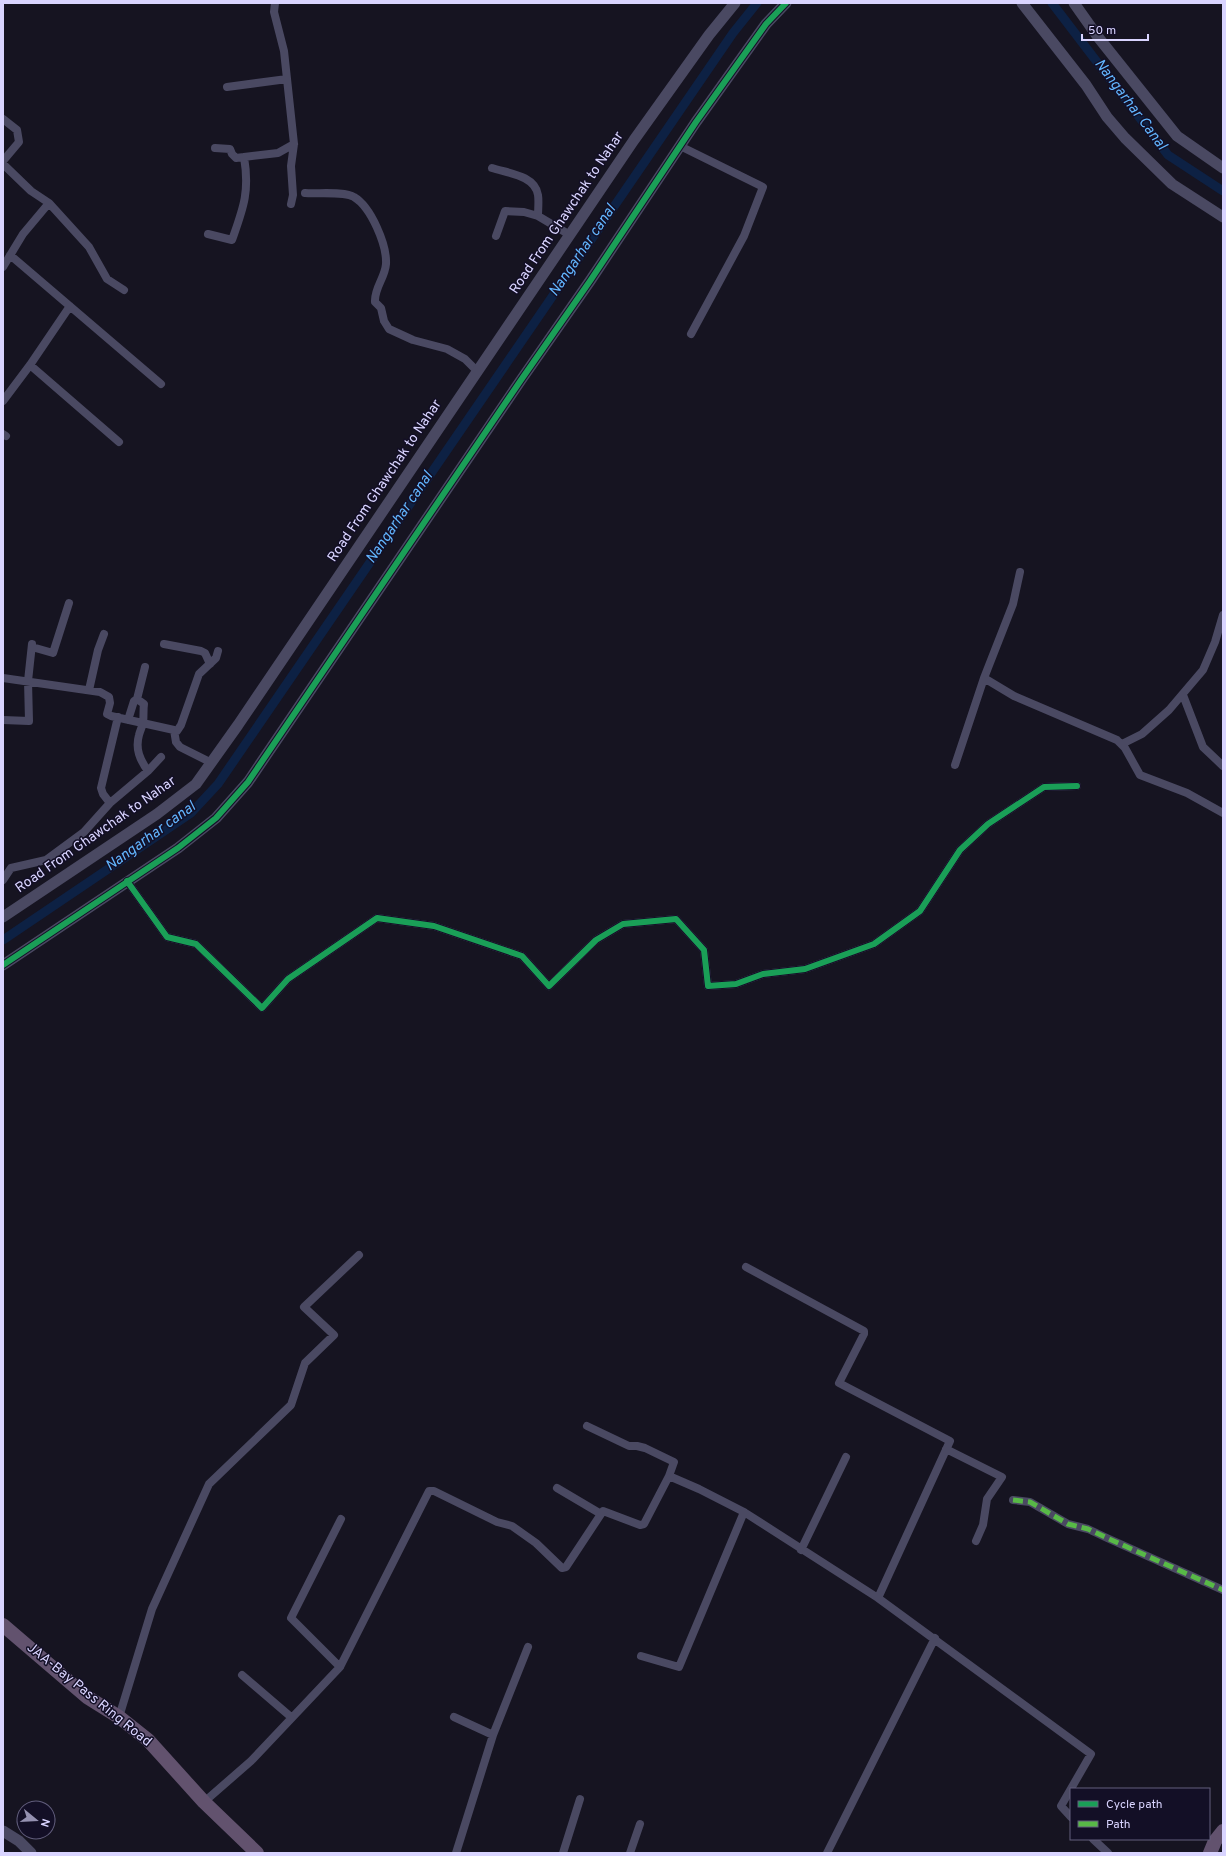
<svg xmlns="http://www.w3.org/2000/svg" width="1226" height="1856" font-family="Overpass,sans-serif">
<rect width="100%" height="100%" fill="#161421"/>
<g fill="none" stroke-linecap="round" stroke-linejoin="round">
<path stroke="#0d2144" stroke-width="9" d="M1052 3 1168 155 1223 191
M3 940 191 813 218 784 733 33 757 3"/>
<path stroke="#4a4962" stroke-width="8" d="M275 3 274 12 284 51 294 144 291 166 293 195 291 204
M227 87 287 79
M3 119 17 130 19 142 3 161
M680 146 763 187 744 236 691 334
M215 148 230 149 232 154 236 158 244 157 278 153 294 144
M3 164 31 191 49 203 89 247 107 279 124 290
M492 168C507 173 535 175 538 195 539 201 538 210 538 216L570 235
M305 193C317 194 345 191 354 197 371 207 387 245 386 264 385 278 374 288 375 302L381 308 384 321 389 329 413 340 447 349 465 359 478 372
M208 234 232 240C243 209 250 192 244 157
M496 236 505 211 524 212 538 216
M10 255 161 384
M3 267 23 234 49 203
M30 365 119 442
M3 401 30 365 70 306
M3 434 6 436
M164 644 201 651 205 653 210 664
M32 647 53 653 69 603
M145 667 137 699 144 704C143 710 144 716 143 723 142 727 140 731 139 735 135 749 140 760 148 771
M3 678 100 692 109 697 110 703 107 714 111 716 174 730 176 742 180 747 212 763
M984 678 1014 696 1117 740 1125 748 1140 775 1187 793 1223 813
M89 690 98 650 104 634
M1183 695 1203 747 1223 766
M3 720 29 721 28 681 32 644
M128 720 134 701 137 699
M174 730 177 731 181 725 199 674 216 658 218 651
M1122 744 1142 734 1169 710 1203 670 1215 642 1223 615
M955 765 984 678 1013 604 1020 572
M110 803 103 794 101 788 118 717
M3 880 11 868 46 860 84 832 110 803 148 771 161 757
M127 881 167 937 196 944 262 1008 288 979 377 918 434 926 522 956 549 986 596 940 623 924 676 919 704 950 708 986 736 984 763 974 805 969 874 944 920 911 960 850 988 824 1044 787 1077 786
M746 1267 864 1331V1334L839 1383 950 1441 878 1598
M946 1449 1002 1477 987 1499 983 1525 976 1541
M669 1476 699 1489 744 1512 878 1598 1091 1754 1061 1806 1071 1817
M557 1488 601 1514
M1013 1500 1030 1502 1068 1524 1088 1529 1107 1538 1223 1590
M801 1550 846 1457
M641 1656 679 1667 744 1512
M340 1667 291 1618 341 1519
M242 1675 291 1717
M119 1717 152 1609 209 1484 291 1405 305 1363 334 1335 304 1307 359 1255
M454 1717 493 1735
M204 1802 251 1761 340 1667 429 1491H434L497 1522 512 1526 536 1543 562 1568 566 1567 603 1511 640 1525 644 1524 669 1476 674 1462 645 1448 637 1446H629L587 1426
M1093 1839 1108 1853
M456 1853 493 1735 528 1647
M563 1853 580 1799
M630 1853 640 1824
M827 1853 935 1638"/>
<path stroke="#4a4962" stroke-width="11" d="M1022 3 1086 85 1107 117 1125 138 1172 184 1223 217
M1074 3 1098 37 1177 136 1223 168
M3 917 157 814 196 784 238 725 634 140 709 35 735 3
M3 965 178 848 216 818 248 782 521 380 590 281 696 122 766 24 786 3
M3 1831 19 1841 31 1853"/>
<path stroke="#62526e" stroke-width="14" d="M3 1625 87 1697 119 1717 148 1740 204 1802 257 1853
M1210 1853 1215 1841 1223 1831"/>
<path stroke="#58b947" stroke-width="5" stroke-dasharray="10 5" stroke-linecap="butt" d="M1013 1500 1030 1502 1068 1524 1088 1529 1107 1538 1223 1590"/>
<g stroke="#130f26" stroke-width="8">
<path id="cycleway" d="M127 881 167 937 196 944 262 1008 288 979 377 918 434 926 522 956 549 986 596 940 623 924 676 919 704 950 708 986 736 984 763 974 805 969 874 944 920 911 960 850 988 824 1044 787 1077 786
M3 965 178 848 216 818 248 782 521 380 590 281 696 122 766 24 786 3"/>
</g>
<use href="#cycleway" stroke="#1a9f57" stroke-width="6"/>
</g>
<g text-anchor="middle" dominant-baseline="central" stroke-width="3" stroke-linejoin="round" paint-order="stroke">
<g font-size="14" fill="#d9d4ff" stroke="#130f26">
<text transform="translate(567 213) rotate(-56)">Road From Ghawchak to Nahar</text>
<text transform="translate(385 481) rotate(-56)">Road From Ghawchak to Nahar</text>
<text transform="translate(96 835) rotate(-35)">Road From Ghawchak to Nahar</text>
<text transform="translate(89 1695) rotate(39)">JAA-Bay Pass Ring Road</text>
</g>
<g font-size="15" font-style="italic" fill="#62b6ff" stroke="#130f26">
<text transform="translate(1130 105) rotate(53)">Nangarhar Canal</text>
<text transform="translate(583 251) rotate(-56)">Nangarhar canal</text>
<text transform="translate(400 518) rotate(-56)">Nangarhar canal</text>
<text transform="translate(151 837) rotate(-36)">Nangarhar canal</text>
</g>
</g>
<rect width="1226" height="1856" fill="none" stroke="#d9d4ff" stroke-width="8"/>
<rect x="1070" y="1788" width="140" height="52" fill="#130f26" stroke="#625e7d"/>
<rect x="1078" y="1801" width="20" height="6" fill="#1a9f57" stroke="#625e7d"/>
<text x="1106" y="1808" font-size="12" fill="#d9d4ff">Cycle path</text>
<rect x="1078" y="1821" width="20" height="6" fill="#58b947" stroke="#625e7d"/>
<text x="1106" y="1828" font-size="12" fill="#d9d4ff">Path</text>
<g transform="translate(36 1820) rotate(108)"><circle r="19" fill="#130f26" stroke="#625e7d"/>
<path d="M0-3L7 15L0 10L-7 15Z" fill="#9591b1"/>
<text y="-6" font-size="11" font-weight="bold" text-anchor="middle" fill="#d9d4ff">N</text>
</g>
<path d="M1082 34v6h66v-6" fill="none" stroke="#d9d4ff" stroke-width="2"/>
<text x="1088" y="34" font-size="12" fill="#d9d4ff" stroke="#130f26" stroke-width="3" paint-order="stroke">50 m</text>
</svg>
